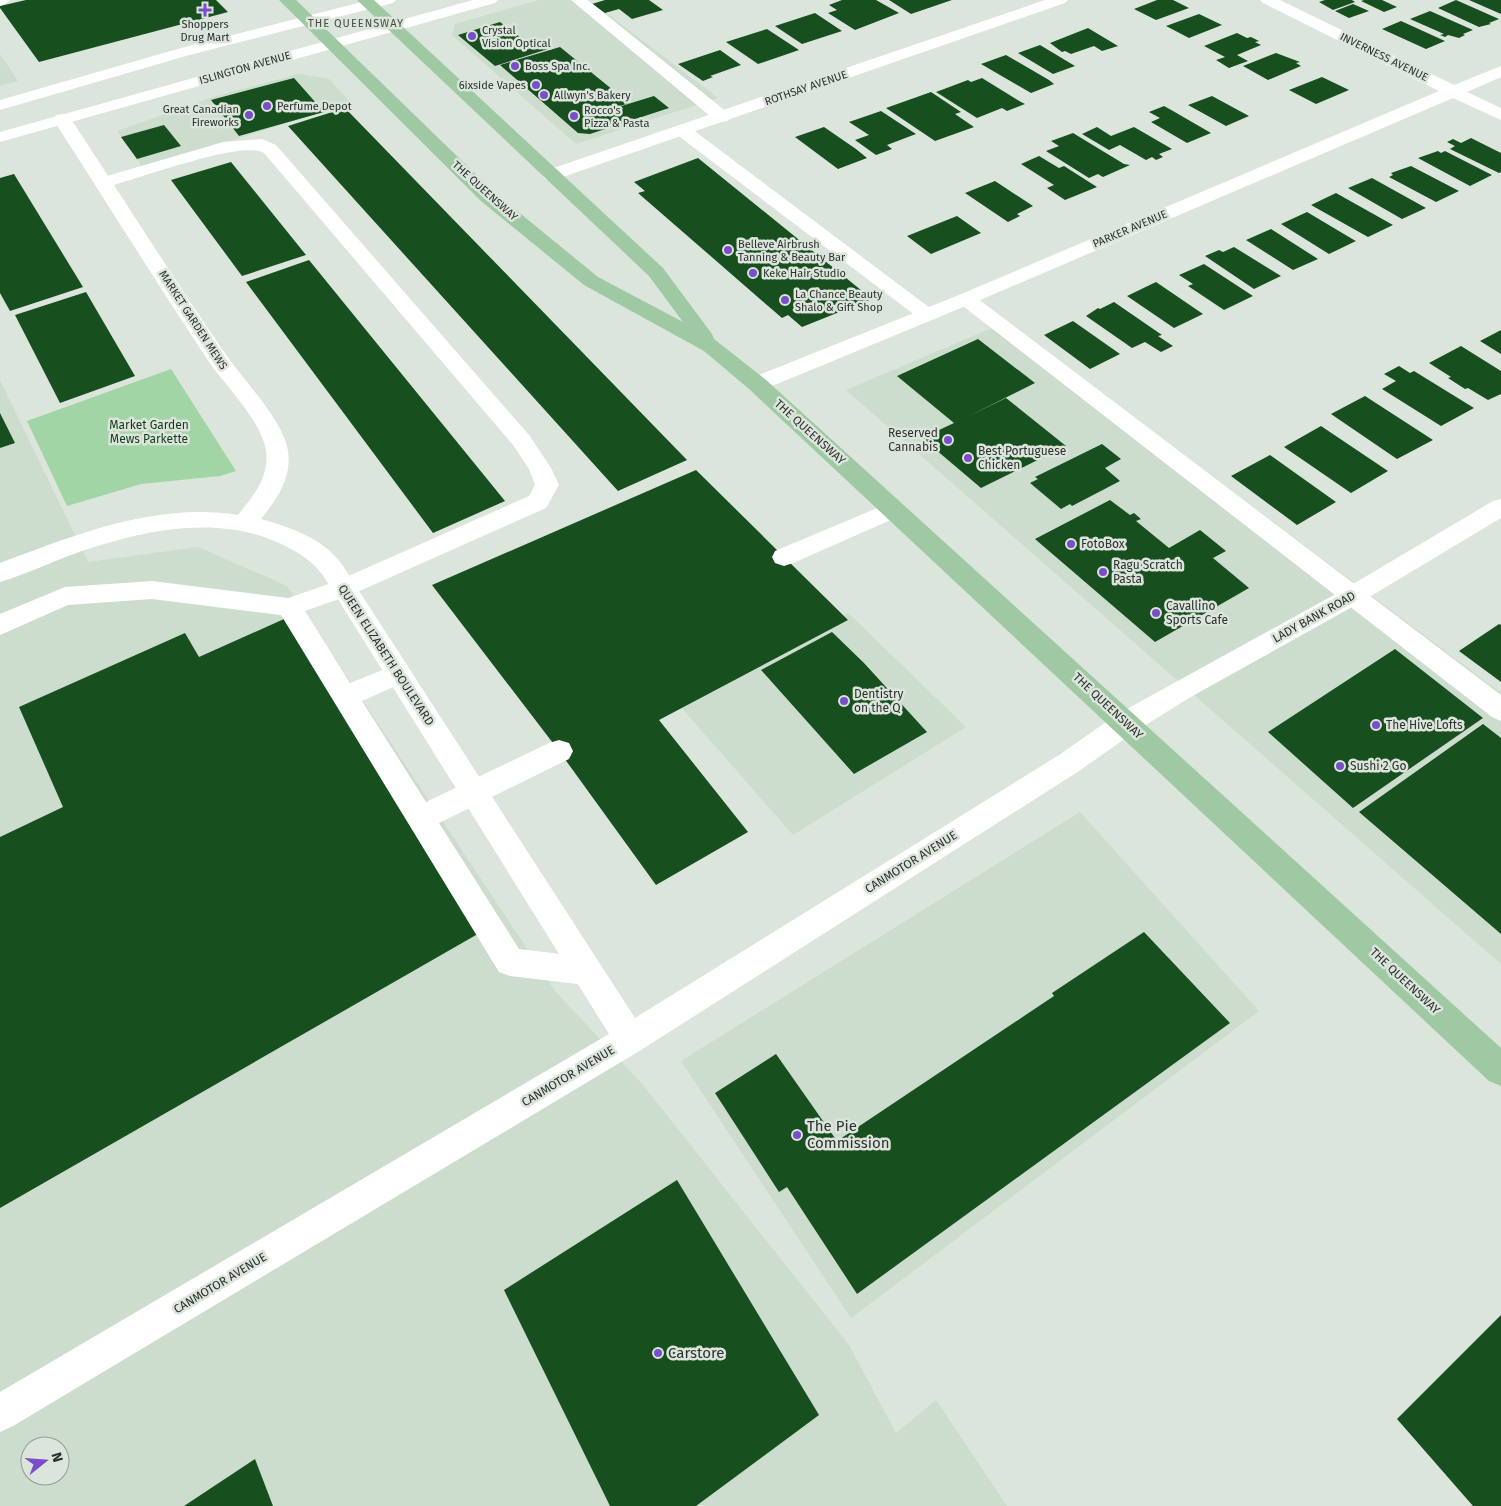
<svg xmlns="http://www.w3.org/2000/svg" width="1501" height="1506" font-family="'Fira Sans',sans-serif">
<rect width="100%" height="100%" fill="#dbe5db"/>
<path fill="#ccdccd" fill-rule="evenodd" d="M539 0H589L718 98 576 144 452 35 455 24Z
M0 54 18 81 0 86Z
M299 74 329 79 351 103 143 168 117 131 213 97Z
M1006 322 1501 693V964L846 390Z
M0 380 88 562 198 547 287 586 555 991 643 1085 849 1345 896 1433 936 1400 1007 1506H0ZM30 1446H60V1476H30Z
M848 613 966 727 793 835 680 706Z
M1080 812 1259 1011 851 1318 681 1061Z"/>
<path fill="#a2d5a5" d="M171 369 236 471 220 476 141 484 67 506 27 421Z"/>
<path fill="#174f1f" d="M26 0H216L228 12 39 62 0 8V6Z
M605 0H649L663 10 632 19 619 9 605 13 592 4Z
M842 0H876L899 13 855 30 828 13 837 10 829 5Z
M889 0H952L911 14Z
M1157 0H1173L1189 8 1156 20 1134 9Z
M1325 0H1352L1355 2 1333 10 1319 2Z
M1364 0H1382L1397 7 1384 12 1361 1Z
M1456 0 1499 19 1489 23 1491 24 1479 27 1438 8Z
M1469 0H1501V14Z
M1353 4 1369 11 1349 18 1335 11Z
M1430 11 1473 30 1463 34 1465 35 1459 38 1448 35 1445 37 1440 35 1444 34 1410 19Z
M815 13 842 31 802 44 775 26Z
M1199 14 1222 25 1189 38 1166 26Z
M1401 21 1445 41 1426 49 1382 29Z
M500 22 528 43 536 40 548 49 495 66 458 35Z
M1088 28 1118 46 1102 51 1094 46 1071 54 1065 51 1062 52 1050 43Z
M767 29 799 50 758 64 726 42Z
M1237 33 1247 38 1251 37 1259 41 1255 42 1261 45 1237 55 1248 61 1229 68 1216 60 1225 57 1204 46Z
M1040 45 1075 66 1053 74 1018 53Z
M560 47 629 103 602 112 654 96 669 108 590 134 578 133 500 65Z
M720 50 741 65 710 76 713 77 703 81 678 64Z
M1276 53 1300 62 1296 63 1301 66 1268 80 1243 66Z
M1006 55 1049 80 1054 84 1031 93 981 64Z
M1322 77 1349 90 1316 104 1289 90Z
M294 78 324 112 239 136 211 100Z
M982 78 1021 102 1025 104 1007 111 1002 108 977 118 936 92 968 80 971 82Z
M931 92 961 112 955 114 974 127 935 141 886 108Z
M1212 96 1249 116 1226 126 1188 105Z
M1164 106 1173 111 1211 133 1187 143 1151 122 1160 118 1149 112Z
M345 108 687 460 618 491 288 126Z
M881 111 916 134 887 145 892 149 876 155 855 140 869 135 849 122Z
M164 125 181 146 137 159 121 137Z
M824 127 856 149 867 158 838 169 795 137Z
M1097 127 1111 136 1134 127 1172 149 1159 154 1163 157 1156 160 1152 157 1146 160 1120 145 1109 150 1082 134Z
M1073 133 1124 164 1130 165 1103 177 1098 174 1089 178 1046 151 1059 146 1051 141Z
M1471 138 1501 153V172L1499 173 1450 149 1455 146 1447 142 1453 139 1461 143Z
M1438 151 1441 153 1445 151 1492 175 1470 186 1418 158Z
M1039 156 1059 168 1064 166 1097 187 1065 200 1047 188 1054 185 1021 164Z
M698 158 872 299 802 327 788 315 782 318 638 193 645 191 634 182Z
M231 162 306 255 242 276 171 180Z
M1411 166 1459 191 1436 202 1389 177 1393 175 1391 173Z
M14 174 83 287 10 311 0 293V178Z
M1372 178 1426 208 1402 219 1348 188Z
M995 181 1033 206 1017 214 1020 216 1008 222 965 193Z
M1336 193 1393 225 1368 237 1311 205Z
M1307 212 1354 240 1356 241 1329 254 1281 224Z
M957 216 981 233 931 254 907 236Z
M1271 229 1318 259 1293 270 1246 240Z
M1234 247 1281 276 1254 289 1205 256 1219 250 1223 252Z
M309 260 505 501 433 533 246 282Z
M1204 264 1253 296 1224 310 1188 286 1193 284 1179 275Z
M1156 282 1203 314 1174 328 1127 296Z
M86 292 135 376 60 403 15 315Z
M1114 302 1162 335 1158 336 1173 346 1161 352 1145 342 1132 348 1086 316 1098 308 1100 309Z
M1073 321 1120 354 1090 369 1044 335Z
M1501 330V354L1480 341Z
M978 339 1035 383 967 417 1006 398 1066 446 981 488 922 438 954 423 897 376Z
M1461 346 1501 371V394L1488 400 1468 388 1465 389 1448 378 1451 377 1429 363Z
M1399 366 1410 373 1414 371 1474 408 1441 426 1382 389 1396 381 1384 374Z
M1365 396 1433 440 1397 459 1331 414Z
M0 413 15 443 0 448Z
M1321 426 1388 471 1351 493 1284 447Z
M1102 444 1121 459 1105 468 1120 481 1072 506 1070 504 1061 509 1030 483 1038 479 1035 477Z
M1270 455 1336 502 1297 525 1231 476Z
M696 470 848 620 659 720 748 832 656 885 559 751 432 585Z
M1110 500 1130 515 1134 513 1141 519 1136 521 1169 548 1200 530 1226 551 1213 558 1249 588 1155 642 1035 539Z
M284 619 483 931 0 1208V837L63 807 19 707 185 633 199 657Z
M1499 624 1501 625V682L1459 651Z
M832 632 864 663 927 732 854 774 761 670Z
M1395 649 1483 718 1353 808 1268 732Z
M1483 724 1501 738V934L1359 812Z
M1144 932 1230 1023 857 1294 787 1187 779 1192 715 1093 776 1054 837 1141 1054 996 1052 993Z
M677 1180 819 1415 696 1506H610L504 1290Z
M1501 1315V1506H1473L1397 1419Z
M255 1459 273 1506H184Z"/>
<g fill="none" stroke-linecap="round" stroke-linejoin="round">
<path fill="#fff" fill-rule="evenodd" d="M0 0H10L7 3 0 6Z
M571 0H588L728 113 731 117 728 121 722 122 716 121Z
M682 125 688 126 934 311 937 315 934 319 927 321 920 319 676 134 673 130 676 126Z
M262 139 276 145 529 435 551 468 559 485 546 508 353 594 305 611 350 683 398 664 407 667 411 674 407 681 362 701 426 802 549 743 559 740 569 743 573 751 569 759 439 823 519 949 586 957 597 961 602 971 597 981 586 985 510 976 499 972 281 615 152 599 68 605 0 635V614L65 587 152 581 288 598 335 582 529 496 535 485 529 469 513 445 264 153C242 139 132 181 103 188L97 187 94 183 97 179 223 142Z
M966 293 973 295 1501 695V721L1492 717 959 303 956 299 959 295Z
M894 501 902 503 906 509 902 515 793 563 784 566 775 563 772 557 775 551Z"/>
<path fill="#fff" fill-rule="evenodd" d="M1045 0H1068L1065 3 557 179 551 180 545 179 542 175 545 171Z
M1260 0H1280L1454 85 1501 66V77L1467 92 1501 108V120L1453 98 973 303 765 389 757 391 749 389 746 384 749 379 959 295 1439 91 1263 3Z
M62 114 68 115 71 119C123 198 173 278 227 356 244 381 284 421 288 451 292 478 277 499 261 519 290 527 322 538 341 563L635 1018 1059 755 1116 715 1343 590 1493 501 1501 499V518L1361 602 1189 698 1136 731 1079 771 641 1050 13 1426 0 1432V1392L609 1034 326 580C315 562 297 551 279 543 214 513 135 532 71 555 47 564 24 575 0 582V563C75 535 156 502 238 515 254 495 269 478 266 451 262 422 226 386 209 362 156 282 105 200 53 119L56 115Z"/>
<path fill="#fff" fill-rule="evenodd" d="M370 0H396L393 3 193 54 0 110V100L181 48Z
M473 0H498L495 3 0 142V132Z"/>
<path fill="#9ec9a3" fill-rule="evenodd" d="M279 0H296L495 193 598 277 683 322 649 276 357 0H374L663 268 712 334 714 339 765 379 1501 1048V1086L1489 1081 749 389 704 351 584 285 481 201Z"/>
</g>
<g fill="#794ec7" stroke="#dbe5db" stroke-width="2">
<path d="M202.5 2.5h5v5h5v5h-5v5h-5v-5h-5v-5h5z"/>
<circle cx="472" cy="36" r="5"/>
<circle cx="515" cy="66" r="5"/>
<circle cx="536" cy="85" r="5"/>
<circle cx="544" cy="95" r="5"/>
<circle cx="267" cy="106" r="5"/>
<circle cx="249" cy="115" r="5"/>
<circle cx="574" cy="116" r="5"/>
<circle cx="728" cy="250" r="5"/>
<circle cx="753" cy="273" r="5"/>
<circle cx="785" cy="300" r="5"/>
<circle cx="948" cy="440" r="5"/>
<circle cx="968" cy="458" r="5"/>
<circle cx="1071" cy="544" r="5"/>
<circle cx="1103" cy="572" r="5"/>
<circle cx="1156" cy="613" r="5"/>
<circle cx="844" cy="701" r="5"/>
<circle cx="1376" cy="725" r="5"/>
<circle cx="1340" cy="766" r="5"/>
<circle cx="797" cy="1135" r="5"/>
<circle cx="658" cy="1353" r="5"/>
</g>
<g text-anchor="middle" dominant-baseline="central" stroke-width="5" stroke-linejoin="round" paint-order="stroke">
<g font-size="11" letter-spacing="1" fill="#464e46" stroke="#dbe5db">
<text x="356" y="23">THE QUEENSWAY</text>
</g>
<g font-size="11" fill="#2e322e" stroke="#dbe5db" text-anchor="start">
<text x="205" y="24" text-anchor="middle">Shoppers<tspan x="205" dy="13">Drug Mart</tspan></text>
<text x="482" y="30">Crystal<tspan x="482" dy="13">Vision Optical</tspan></text>
<text x="525" y="66">Boss Spa Inc.</text>
<text x="526" y="85" text-anchor="end">6ixside Vapes</text>
<text x="554" y="95">Allwyn's Bakery</text>
<text x="277" y="106">Perfume Depot</text>
<text x="239" y="109" text-anchor="end">Great Canadian<tspan x="239" dy="13">Fireworks</tspan></text>
<text x="584" y="110">Rocco's<tspan x="584" dy="13">Pizza &amp; Pasta</tspan></text>
<text x="738" y="244">Belleve Airbrush<tspan x="738" dy="13">Tanning &amp; Beauty Bar</tspan></text>
<text x="763" y="273">Keke Hair Studio</text>
<text x="795" y="294">La Chance Beauty<tspan x="795" dy="13">Shalo &amp; Gift Shop</tspan></text>
</g>
<g font-size="11" fill="#2e322e" stroke="#dbe5db">
<text transform="translate(1384 57) rotate(26)">INVERNESS AVENUE</text>
<text transform="translate(245 68) rotate(-16)">ISLINGTON AVENUE</text>
<text transform="translate(806 88) rotate(-19)">ROTHSAY AVENUE</text>
<text transform="translate(485 191) rotate(42)">THE QUEENSWAY</text>
<text transform="translate(1130 229) rotate(-23)">PARKER AVENUE</text>
<text transform="translate(193 320) rotate(57)">MARKET GARDEN MEWS</text>
</g>
<g font-size="12" fill="#133c18" stroke="#dbe5db">
<text x="149" y="425">Market Garden<tspan x="149" dy="14">Mews Parkette</tspan></text>
</g>
<g font-size="12" fill="#2e322e" stroke="#dbe5db">
<text transform="translate(810 432) rotate(42)">THE QUEENSWAY</text>
<text transform="translate(1314 617) rotate(-29)">LADY BANK ROAD</text>
<text transform="translate(386 655) rotate(57)">QUEEN ELIZABETH BOULEVARD</text>
<text transform="translate(1108 706) rotate(43)">THE QUEENSWAY</text>
<text transform="translate(911 862) rotate(-32)">CANMOTOR AVENUE</text>
<text transform="translate(1405 981) rotate(43)">THE QUEENSWAY</text>
<text transform="translate(568 1076) rotate(-31)">CANMOTOR AVENUE</text>
<text transform="translate(220 1283) rotate(-31)">CANMOTOR AVENUE</text>
</g>
<g font-size="12" fill="#2e322e" stroke="#dbe5db" text-anchor="start">
<text x="938" y="433" text-anchor="end">Reserved<tspan x="938" dy="14">Cannabis</tspan></text>
<text x="978" y="451">Best Portuguese<tspan x="978" dy="14">Chicken</tspan></text>
<text x="1081" y="544">FotoBox</text>
<text x="1113" y="565">Ragu Scratch<tspan x="1113" dy="14">Pasta</tspan></text>
<text x="1166" y="606">Cavallino<tspan x="1166" dy="14">Sports Cafe</tspan></text>
<text x="854" y="694">Dentistry<tspan x="854" dy="14">on the Q</tspan></text>
<text x="1386" y="725">The Hive Lofts</text>
<text x="1350" y="766">Sushi 2 Go</text>
</g>
<g font-size="15" fill="#2e322e" stroke="#dbe5db" text-anchor="start">
<text x="807" y="1126">The Pie<tspan x="807" dy="17">Commission</tspan></text>
<text x="668" y="1353">Carstore</text>
</g>
</g>
<g transform="translate(45 1461) rotate(73)"><circle r="24" fill="#dbe5db" stroke="#969d96"/>
<path d="M0-4L9 19L0 12L-9 19Z" fill="#794ec7"/>
<text y="-8" font-size="14" font-weight="bold" text-anchor="middle" fill="#2e322e">N</text>
</g>
</svg>
